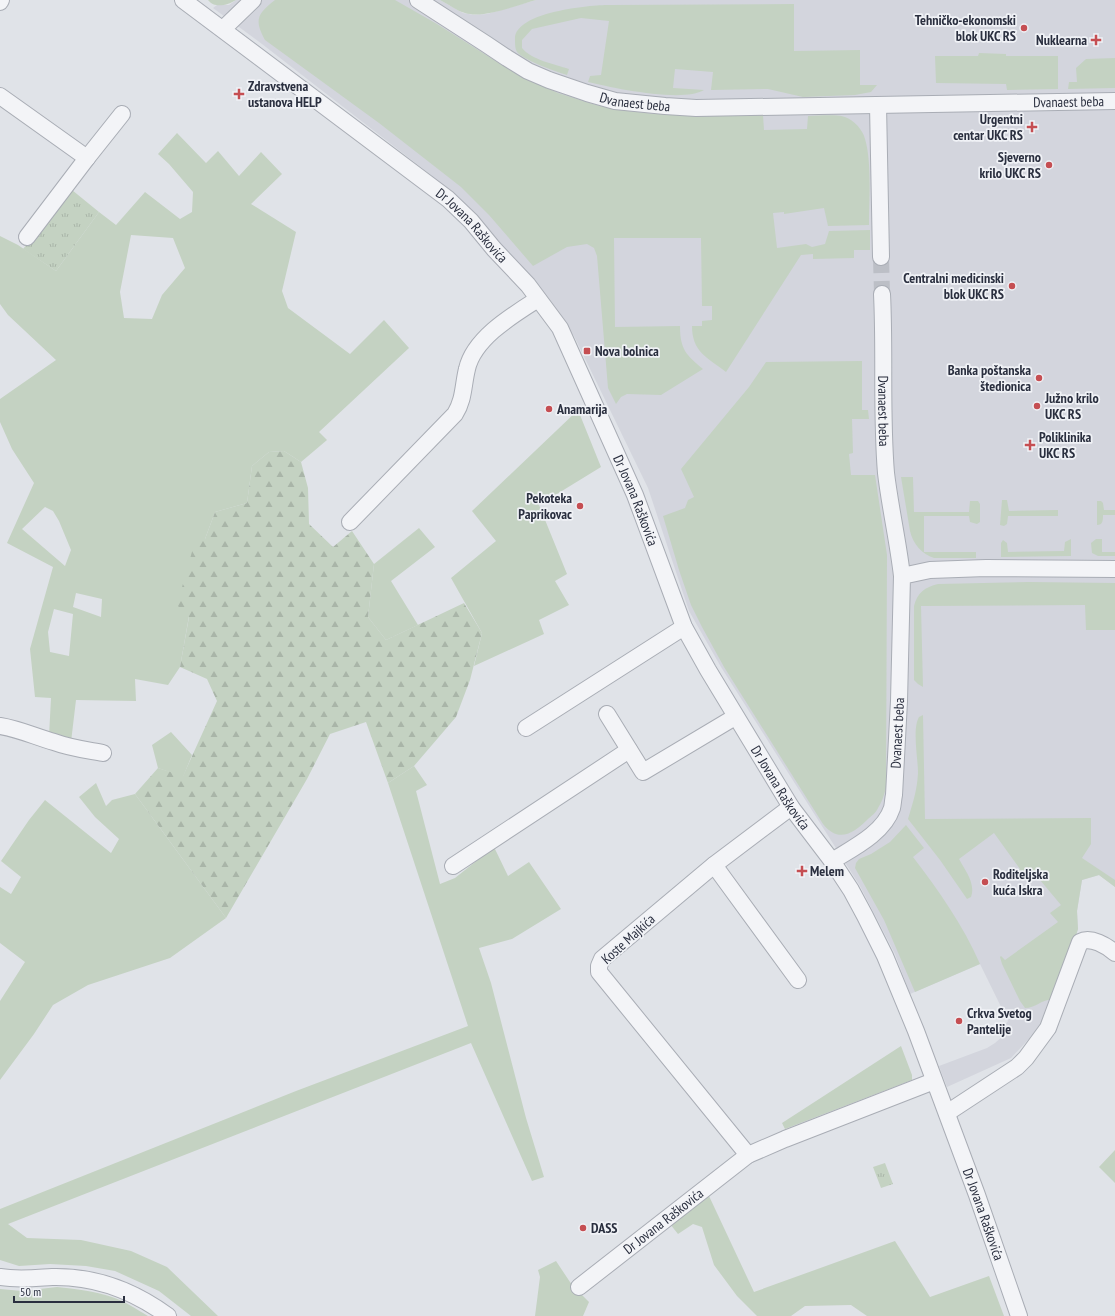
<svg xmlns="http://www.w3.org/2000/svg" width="1115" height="1316" font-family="'PT Sans Narrow',sans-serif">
<defs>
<pattern id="forest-firs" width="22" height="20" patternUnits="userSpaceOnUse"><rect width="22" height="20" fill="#c4d2c2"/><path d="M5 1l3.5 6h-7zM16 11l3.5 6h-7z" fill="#a9b5a8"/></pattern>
<pattern id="park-tufts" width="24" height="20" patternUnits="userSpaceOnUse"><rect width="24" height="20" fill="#c4d2c2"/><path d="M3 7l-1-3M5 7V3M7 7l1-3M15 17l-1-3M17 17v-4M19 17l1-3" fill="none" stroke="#a9b5a8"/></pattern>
</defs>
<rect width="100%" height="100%" fill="#e0e3e8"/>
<path fill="#d3d5dd" d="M236 0H440L463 13 474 15 487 14 536 0H1115V887L1099 875 1082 880 1077 911 1078 929 1064 974 1040 1027 1011 1058 947 1087 939 1066 987 1048 995 1043 1003 1036 1005 1025 1008 1021 980 964 910 994 895 954 860 886 721 667 689 611 648 488 574 336 522 268 471 212 431 175 262 44 213 8 217 5H229Z"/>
<path fill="#c4d2c2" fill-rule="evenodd" d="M208 0H236C228 5 215 9 208 0Z
M275 0H395L437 24 518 75 558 93 596 105 619 110 655 114 763 115 764 130 807 129 808 116C820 116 834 114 845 117 854 120 863 130 865 139 872 162 869 201 869 225L828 226 824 208 784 214V212L773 213 777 248 806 244 812 247 825 244 829 231 870 230V250H854V258L813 259V254L801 255 726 372C707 357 692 352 692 326H702V321L712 320V306H702L701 238H614L615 327 680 326C680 349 686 355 703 369L661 395 627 394 621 397 616 404 608 388 597 256 594 248 587 244 567 247 533 266 489 215 461 187 379 123 265 40C254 20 257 14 275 0Z
M440 0H536C517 5 484 19 465 13 457 11 448 4 440 0Z
M794 4V51L860 50V85H877L871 92 855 95 803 97 768 89 711 90 713 72 675 69 673 88 704 90C683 103 613 88 588 82L590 76 601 75 609 21 581 18 532 29 522 40V48C532 60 554 64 569 69L567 75C557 72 523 60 517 52 515 49 515 44 515 40 513 12 590 5 609 5Z
M979 53 1006 54V56H1058V89L1007 90 1006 84 936 83 935 56H978Z
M1115 58V88L1068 89 1069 82H1077L1076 68 1086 59Z
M177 133 206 163 218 151 239 176 261 152 282 174 251 204 296 232 282 291 288 308 350 354 384 320 409 348 319 432 327 440 301 462 284 451 269 452 252 466 247 503 215 512 205 539 189 616 180 667 168 685 135 679 136 701 76 700 71 742 49 736 51 698 35 697 30 649 53 567 7 543 34 483 12 449 0 422V399L56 360 8 315 0 304V236L18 245 56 271 99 212 116 225 145 192 180 219 192 212 193 192 169 164 158 154ZM131 235 173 238 185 268 162 295 152 319 124 318 120 292ZM45 507 53 511 59 521 71 550 65 566 22 529ZM76 593 102 599 101 617 73 607ZM54 609 73 614 69 656 50 652 48 632Z
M862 361V410H868L869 419H852L853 453 849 454 851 475H875L887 555 886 788C884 795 882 802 878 808 876 813 871 816 867 820 853 834 838 843 823 824L724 667 702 627 691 605 679 570 663 516 685 508 688 500 694 497 681 469 749 387 766 362Z
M578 410 601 467 539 505 567 574 555 581 569 605 539 620 544 634 474 666 482 633 451 578 496 541 472 511Z
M901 477H913L914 512H969L970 501H978L980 504V522L977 524 970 522 969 516H924V552H976V558H934C922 554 913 544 910 531Z
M1002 500H1007L1009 511 1058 510V516H1008L1007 524 1004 526 1000 525Z
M1097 501H1101L1103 503 1104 510H1115V515H1103C1103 520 1103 525 1097 525Z
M419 528 435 547 391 581 418 625 386 640 368 617 374 564Z
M1071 539V556L1001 557V543L1003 540 1007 543 1008 552 1064 551 1065 542Z
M1096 539H1102V552H1115V556H1098L1092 553 1091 543Z
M1029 582 1115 583V630H1086L1085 605 921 606 923 687 918 684 914 680V606C917 593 925 587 938 584Z
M923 715 925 819 1091 818V844L1082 858 1115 880V887L1099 875 1082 880 1077 911 1078 929 1064 974 1054 1000C1043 998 1036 1008 1025 1008L1020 1001 1002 964 1000 957 1001 956 1005 960 1058 922 1050 913 1061 905 1035 874 1025 878 1018 871 1020 869 994 833 959 859C965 870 976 884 971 897L967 899 940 860 908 819C913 802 917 791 918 773 918 758 912 729 919 717Z
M171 732 192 755 183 777 158 768 152 745Z
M414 766 427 785 416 791 440 884 455 878 494 847 508 876 529 862 561 909 512 939 479 948 491 983 526 1118 544 1177 532 1181 471 1043 8 1224 27 1238 81 1240 131 1251 167 1267 218 1316H191L159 1291 115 1271 86 1266 50 1264 19 1266 0 1260V1209L296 1091 468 1026 388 783Z
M96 783 106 806 112 800 135 794 226 918 170 958 88 985 53 1005 34 1034 0 1080V1001L25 962 0 943V887L11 894 21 877 1 861 29 820 45 800 111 853 119 839 95 817 79 797Z
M906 825 924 848 913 857C939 891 963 925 980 964L915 992 884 920 855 868 856 863 859 859 871 854 890 842Z
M901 1046 912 1075V1080L785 1129 782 1123Z
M1115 1150V1183L1099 1167Z
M709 1196 754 1292 895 1241 930 1297 989 1276 1004 1316H867L851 1305 805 1306 791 1316H757L737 1296 714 1265 702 1227 693 1224 678 1234 670 1224Z
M556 1261 572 1285 589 1302 583 1316H535L540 1277 538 1270Z
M57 1287C75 1289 95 1291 112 1297 125 1301 136 1309 148 1316H0V1289L22 1291Z"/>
<path fill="url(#forest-firs)" d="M284 451 301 462 308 488 309 524 333 547 352 531 374 564 368 617 386 640 464 603 482 633 470 680 456 717 414 766 388 783 366 722 330 734 307 779 226 918 135 794 158 768 183 776 217 701 207 679 180 667 189 617 177 605 195 541 205 539 215 512 247 503 252 466 269 452Z"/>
<path fill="url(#park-tufts)" d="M72 190 99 212 56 271 23 249Z
M885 1163 893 1184 881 1188 873 1167Z"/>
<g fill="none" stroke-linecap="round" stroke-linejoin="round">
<path stroke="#bcbfc6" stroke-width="16" stroke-dasharray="16 8" stroke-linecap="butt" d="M881 257 882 294"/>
<g stroke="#a9adb5" stroke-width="18">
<g id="minor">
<path id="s1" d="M183 0 448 199 471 221 494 249 528 285 560 328 635 495 684 627 708 670 791 807 832 861 851 890 865 916 885 956 916 1031 977 1195 1019 1316"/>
<path id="s2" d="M418 0 486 44 507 58 528 71 549 80 587 93 615 101 665 106 696 108 1115 101"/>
<path d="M0 2 1 0"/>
<path d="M223 29 253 0"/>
<path d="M0 96 87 158"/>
<path d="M878 105 881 257"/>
<path d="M27 237 87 158 122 114"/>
<path id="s3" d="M882 294C885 353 881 413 886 473 890 507 898 541 902 576"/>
<path d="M350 522 455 414C464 400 463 385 467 369 474 338 513 315 538 299"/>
<path d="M607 714 643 772 735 717"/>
<path d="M0 726C19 729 36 737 54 742 70 748 87 750 103 753"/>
<path d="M526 728 684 627"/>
<path id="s4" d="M832 861C853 848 884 833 892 808 893 804 893 799 894 795L899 701 902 576 930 570 986 568 1115 569"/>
<path d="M714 865 798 980"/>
<path d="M453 866 629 750"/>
<path d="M947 1113 1017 1067 1026 1058 1048 1028 1080 942C1091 936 1107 946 1115 953"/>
<path d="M748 1155 599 972V966L602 959 714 865 791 807"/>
<path d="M0 1277C18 1280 35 1278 52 1277 95 1276 134 1291 168 1316"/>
<path id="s5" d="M579 1287 748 1155 785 1139 934 1081"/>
</g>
</g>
<use href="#minor" stroke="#f3f4f7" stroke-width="16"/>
</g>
<g fill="#c54e52" stroke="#f0f2f6" stroke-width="1.5">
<circle cx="1024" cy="28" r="4"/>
<path d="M1094 34h4v4h4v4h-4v4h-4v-4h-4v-4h4z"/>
<path d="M237 88h4v4h4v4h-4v4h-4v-4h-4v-4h4z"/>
<path d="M1030 121h4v4h4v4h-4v4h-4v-4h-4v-4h4z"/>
<circle cx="1049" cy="165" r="4"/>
<circle cx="1012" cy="286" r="4"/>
<rect x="583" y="347" width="8" height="8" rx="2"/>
<circle cx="1039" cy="378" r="4"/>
<circle cx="1037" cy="406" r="4"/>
<circle cx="549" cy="409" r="4"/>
<path d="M1028 439h4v4h4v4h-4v4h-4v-4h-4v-4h4z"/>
<circle cx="580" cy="506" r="4"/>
<path d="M800 865h4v4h4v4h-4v4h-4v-4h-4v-4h4z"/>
<circle cx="985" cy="882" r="4"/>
<circle cx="959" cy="1021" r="4"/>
<circle cx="583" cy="1228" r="4"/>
</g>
<g text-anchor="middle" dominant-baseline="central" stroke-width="3.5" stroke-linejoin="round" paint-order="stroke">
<g font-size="14" font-weight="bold" fill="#2a2f3f" stroke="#f0f2f6" text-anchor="start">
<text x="1016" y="20" text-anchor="end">Tehničko-ekonomski<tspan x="1016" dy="16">blok UKC RS</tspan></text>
<text x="1087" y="40" text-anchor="end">Nuklearna</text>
<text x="248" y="86">Zdravstvena<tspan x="248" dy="16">ustanova HELP</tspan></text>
<text x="1023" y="119" text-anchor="end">Urgentni<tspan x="1023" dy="16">centar UKC RS</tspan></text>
<text x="1041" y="157" text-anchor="end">Sjeverno<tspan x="1041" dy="16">krilo UKC RS</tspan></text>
<text x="1004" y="278" text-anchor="end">Centralni medicinski<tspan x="1004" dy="16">blok UKC RS</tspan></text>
<text x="595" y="351">Nova bolnica</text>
<text x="1031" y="370" text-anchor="end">Banka poštanska<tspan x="1031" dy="16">štedionica</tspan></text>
<text x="1045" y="398">Južno krilo<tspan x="1045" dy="16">UKC RS</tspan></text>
<text x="557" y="409">Anamarija</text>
<text x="1039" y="437">Poliklinika<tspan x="1039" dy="16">UKC RS</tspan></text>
<text x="572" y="498" text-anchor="end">Pekoteka<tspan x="572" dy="16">Paprikovac</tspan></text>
<text x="810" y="871">Melem</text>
<text x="993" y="874">Roditeljska<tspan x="993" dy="16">kuća Iskra</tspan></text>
<text x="967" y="1013">Crkva Svetog<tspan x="967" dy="16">Pantelije</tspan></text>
<text x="591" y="1228">DASS</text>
</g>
<g font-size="14" fill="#2a2f3f" stroke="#f0f2f6">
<text stroke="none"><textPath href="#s2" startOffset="243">Dvanaest beba</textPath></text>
<text stroke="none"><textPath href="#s2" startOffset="677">Dvanaest beba</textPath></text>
<text stroke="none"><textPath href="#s1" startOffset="367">Dr Jovana Raškovića</textPath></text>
<text stroke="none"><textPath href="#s3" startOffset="117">Dvanaest beba</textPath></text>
<text stroke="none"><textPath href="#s1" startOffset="691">Dr Jovana Raškovića</textPath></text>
<text stroke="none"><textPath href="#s4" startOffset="157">Dvanaest beba</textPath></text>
<text stroke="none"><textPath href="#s1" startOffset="1014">Dr Jovana Raškovića</textPath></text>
<text transform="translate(628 939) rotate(-42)">Koste Majkića</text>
<text stroke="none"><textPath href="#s1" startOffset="1489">Dr Jovana Raškovića</textPath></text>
<text stroke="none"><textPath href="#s5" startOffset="107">Dr Jovana Raškovića</textPath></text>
</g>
</g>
<path d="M14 1296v6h110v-6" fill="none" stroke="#2a2f3f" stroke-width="2"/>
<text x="20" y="1296" font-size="12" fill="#2a2f3f" stroke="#f0f2f6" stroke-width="3" paint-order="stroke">50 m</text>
</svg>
